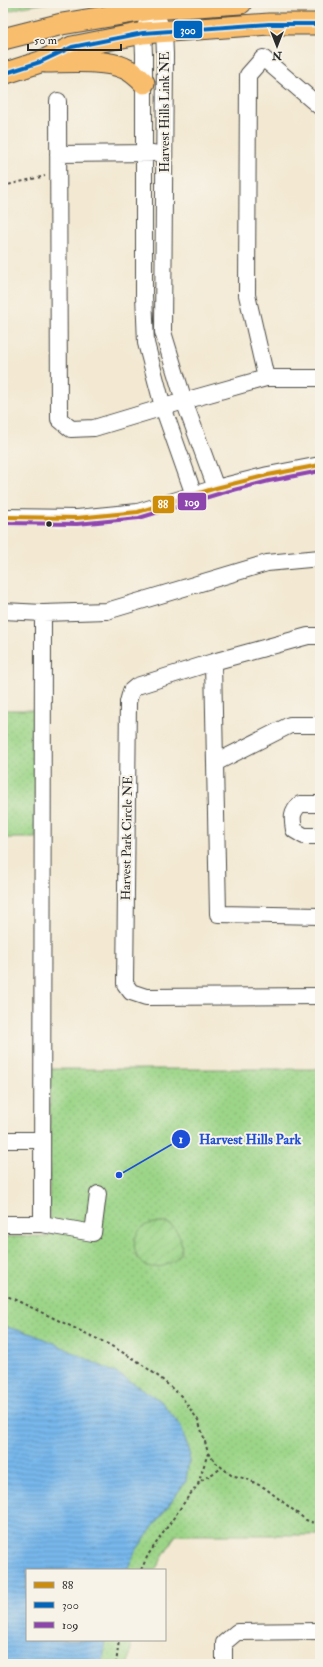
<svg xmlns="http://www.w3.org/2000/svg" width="323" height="1667" font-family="'IM FELL Double Pica',serif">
<defs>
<pattern id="park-dots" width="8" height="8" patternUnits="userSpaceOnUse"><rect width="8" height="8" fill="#9cd588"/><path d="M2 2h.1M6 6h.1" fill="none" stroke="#87b776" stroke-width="1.8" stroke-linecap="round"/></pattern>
<pattern id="garden-furrows" width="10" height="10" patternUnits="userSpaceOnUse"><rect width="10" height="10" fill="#9cd588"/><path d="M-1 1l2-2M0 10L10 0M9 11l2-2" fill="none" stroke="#87b776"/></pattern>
<pattern id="water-rules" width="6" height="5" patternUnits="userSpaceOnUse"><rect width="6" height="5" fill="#77b7eb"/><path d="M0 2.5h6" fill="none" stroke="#6295bf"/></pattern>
</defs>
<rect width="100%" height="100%" fill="#f7f3e8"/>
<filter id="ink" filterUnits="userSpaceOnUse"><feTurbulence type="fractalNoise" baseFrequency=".025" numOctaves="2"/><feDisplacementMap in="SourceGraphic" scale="8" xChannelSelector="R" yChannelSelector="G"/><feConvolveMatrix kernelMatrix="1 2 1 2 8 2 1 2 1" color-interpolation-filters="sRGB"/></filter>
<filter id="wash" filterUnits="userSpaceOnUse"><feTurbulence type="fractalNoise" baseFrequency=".012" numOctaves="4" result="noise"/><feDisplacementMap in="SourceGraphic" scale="16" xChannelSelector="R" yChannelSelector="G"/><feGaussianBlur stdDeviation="0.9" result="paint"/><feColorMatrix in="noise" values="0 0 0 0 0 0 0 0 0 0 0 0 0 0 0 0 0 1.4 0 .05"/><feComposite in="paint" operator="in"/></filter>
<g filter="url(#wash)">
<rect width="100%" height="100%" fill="#f3e9d3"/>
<path fill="url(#park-dots)" stroke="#64805a" d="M3 3H47L22 7 3 13Z
M3 710H36V838H3Z
M50 1069H320V1535H176L155 1570H27V1640H132L129 1664H3V1237L49 1236Z"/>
<path fill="url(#garden-furrows)" stroke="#64805a" d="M159 1222C163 1223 168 1223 171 1225 179 1231 184 1244 180 1253 174 1266 150 1273 140 1261 132 1251 132 1235 144 1226 148 1224 155 1223 159 1222Z"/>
<path fill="url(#water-rules)" stroke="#51718b" d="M3 1326 32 1334 54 1343 120 1375 161 1401 180 1425 190 1452 186 1481 135 1552 127 1570H27V1640H105L103 1664H3Z"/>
</g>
<g filter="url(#ink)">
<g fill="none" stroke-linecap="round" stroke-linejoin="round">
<g stroke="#494844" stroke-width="18">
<path id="minor" d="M153 3 152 9 143 33 144 54V295L146 343 163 407 194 495
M159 22 164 32 165 54 163 332 184 401 216 488
M58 101 59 419 71 429 94 428 184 401 266 378H320
M58 154 153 153
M266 378 247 295 248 75 263 58 320 107
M3 517 77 518 138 512 216 488 268 475 320 465
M3 611 43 613 107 611 267 563 320 558
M320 636H308L213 662 137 686 131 691 128 702 125 984 131 992 146 997 320 996
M213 662 218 914 320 916
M215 763 290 725H320
M320 804H300C291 813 292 818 294 830L304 836H320
M3 1140H42
M3 1224H42L93 1233 98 1194
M42 1224 43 613
M224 1664V1643L237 1632 320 1631"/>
</g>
<g stroke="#494844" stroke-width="23">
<path id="major" d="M3 39 62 24 152 9 241 3
M46 62C67 62 106 59 124 68 132 71 138 77 144 83
M3 74 40 62 72 47 143 33 269 24H320"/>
</g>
<path stroke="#494844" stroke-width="2" stroke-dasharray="3 3" stroke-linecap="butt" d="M3 186 45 176
M3 1294 106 1343 136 1360 159 1377 181 1396 198 1420 204 1438 208 1453 214 1461 231 1475 247 1479 265 1488 306 1520 320 1525
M198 1484 208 1453
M141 1570 148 1555 188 1497 202 1480 222 1468
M116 1664 119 1640"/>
<use href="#minor" stroke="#fff" stroke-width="16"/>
<use href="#major" stroke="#f9be6d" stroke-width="21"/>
<g stroke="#f7f3e8" stroke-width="7">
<path id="bus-1" d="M3 517 77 518 138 512 216 488 268 475 320 465"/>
</g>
<g stroke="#f7f3e8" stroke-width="7">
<path id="bus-2" d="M3 74 40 62 72 47 143 33 269 24H320"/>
</g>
<g stroke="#f7f3e8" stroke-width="7">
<path id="bus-3" d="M3 523 77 524 139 518 218 494 269 481 320 471"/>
</g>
<use href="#bus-1" stroke="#ce8d09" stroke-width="4"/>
<use href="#bus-2" stroke="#0065bd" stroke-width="4"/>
<use href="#bus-3" stroke="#8e44ad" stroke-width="4"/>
</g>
</g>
<circle fill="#2b2b2b" stroke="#f7f3e8" stroke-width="1.5" cx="49" cy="524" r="3.5"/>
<g text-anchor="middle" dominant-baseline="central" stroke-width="4" stroke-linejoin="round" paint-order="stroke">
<g font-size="13" fill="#2b2b2b" stroke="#f7f3e8">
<text transform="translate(165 112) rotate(-90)">Harvest Hills Link NE</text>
<text transform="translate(127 838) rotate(-89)">Harvest Park Circle NE</text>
</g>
</g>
<path fill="none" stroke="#1d4ed8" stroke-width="1.5" d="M119 1175L181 1139"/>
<g fill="#1d4ed8" stroke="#f7f3e8" stroke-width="1.5">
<circle cx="119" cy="1175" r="4"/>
<circle cx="181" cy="1139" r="10"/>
</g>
<g font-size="12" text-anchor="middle" font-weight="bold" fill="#fff">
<text x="181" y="1143">1</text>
</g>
<g font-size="14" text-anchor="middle" font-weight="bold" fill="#1d4ed8" stroke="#f7f3e8" stroke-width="4" stroke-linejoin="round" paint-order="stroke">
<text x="250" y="1144">Harvest Hills Park</text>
</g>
<g stroke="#f7f3e8" stroke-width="1.5">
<rect x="173" y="20" width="30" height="19" rx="4" fill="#0065bd"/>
<rect x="177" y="492" width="30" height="19" rx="4" fill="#8e44ad"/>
<rect x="152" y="495" width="23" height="19" rx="4" fill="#ce8d09"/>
</g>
<g font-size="11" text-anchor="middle" font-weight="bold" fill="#fff">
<text x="188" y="34">300</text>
<text x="192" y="506">109</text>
<text x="163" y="508">88</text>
</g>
<rect width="323" height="1667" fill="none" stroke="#f7f3e8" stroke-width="16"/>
<rect x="26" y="1569" width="140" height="72" fill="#f7f3e8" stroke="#a5a39c"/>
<rect x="34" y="1582" width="20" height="6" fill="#ce8d09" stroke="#a5a39c"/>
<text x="62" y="1589" font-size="12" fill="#2b2b2b">88</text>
<rect x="34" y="1602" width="20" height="6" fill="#0065bd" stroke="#a5a39c"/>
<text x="62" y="1609" font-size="12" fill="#2b2b2b">300</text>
<rect x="34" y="1622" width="20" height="6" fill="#8e44ad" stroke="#a5a39c"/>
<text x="62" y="1629" font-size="12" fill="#2b2b2b">109</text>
<g transform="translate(277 46) rotate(180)" stroke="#f7f3e8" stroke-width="3" paint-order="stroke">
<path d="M0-3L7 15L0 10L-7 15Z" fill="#2b2b2b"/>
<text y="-6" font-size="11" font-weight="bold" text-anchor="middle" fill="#2b2b2b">N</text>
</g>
<path d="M28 44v6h93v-6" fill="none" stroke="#2b2b2b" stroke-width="2"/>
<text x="34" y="44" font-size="12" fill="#2b2b2b" stroke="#f7f3e8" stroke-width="3" paint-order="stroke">50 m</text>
</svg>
